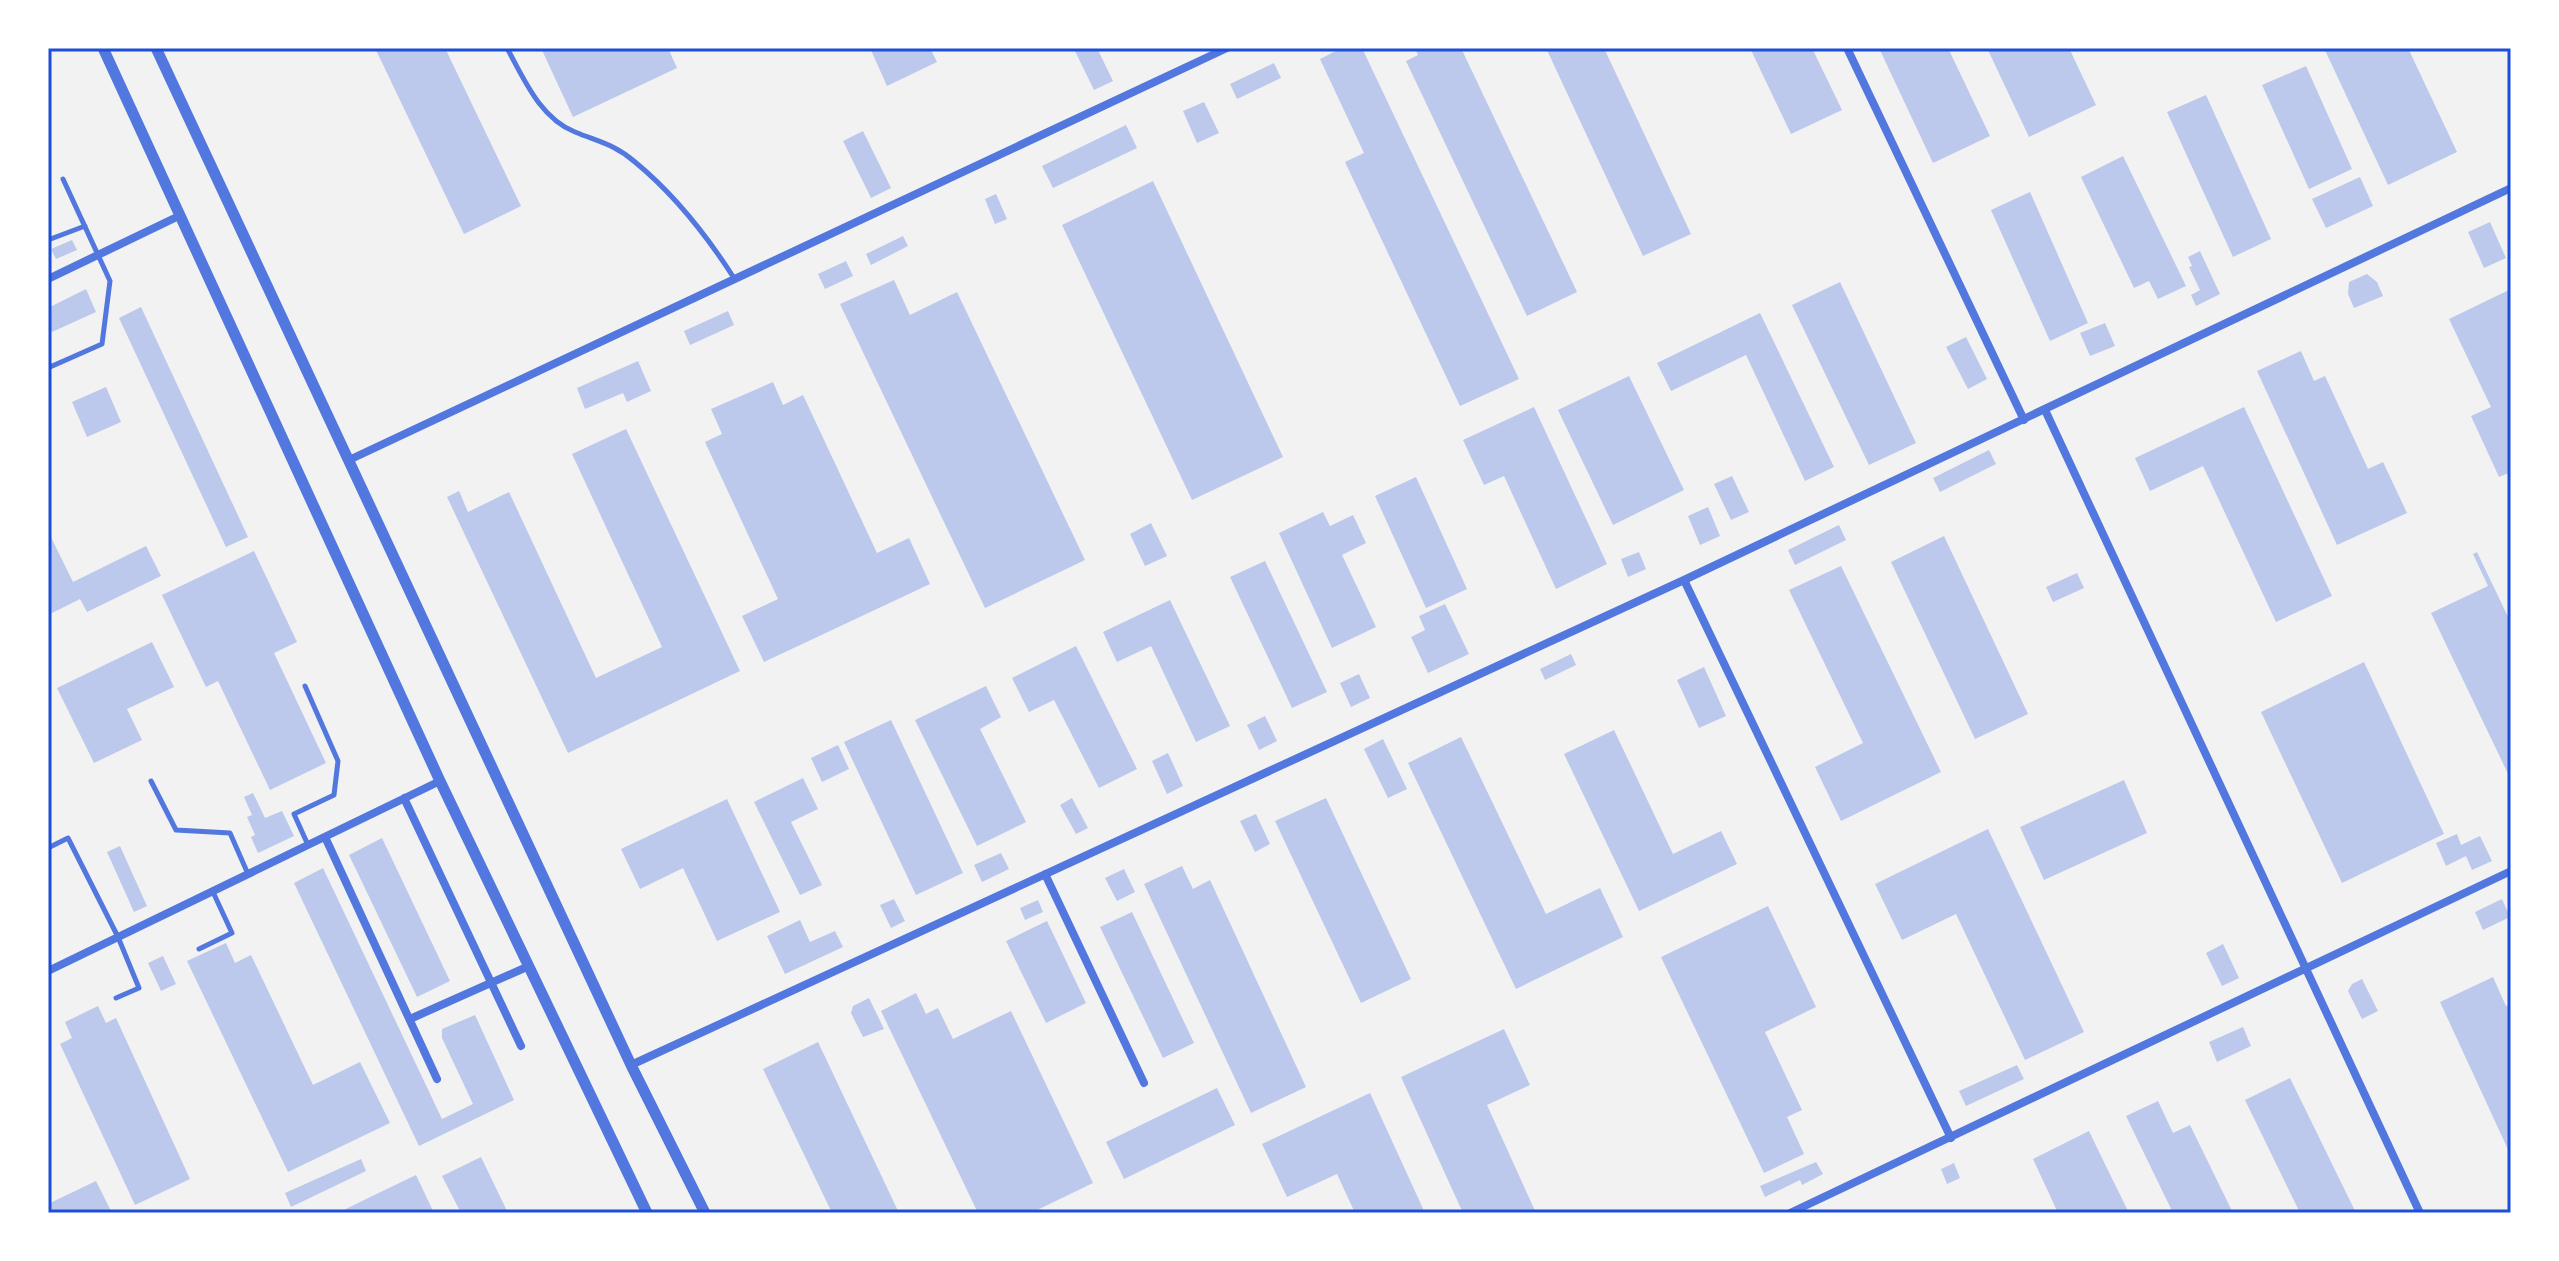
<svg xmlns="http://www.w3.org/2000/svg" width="2559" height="1261" font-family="Lora,serif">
<rect width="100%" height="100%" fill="#f2f2f2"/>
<path fill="#bdc9ec" d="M375 48H445L521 206 464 234Z
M541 48H668L677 68 573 117Z
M870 48H930L937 62 887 86Z
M1081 48H1097L1113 81 1094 90 1075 51Z
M1342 48H1362L1519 379 1460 406 1345 162 1364 153 1320 59Z
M1415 48H1461L1577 292 1527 316 1406 61 1418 55Z
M1546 48H1604L1691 234 1643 256Z
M1750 48H1812L1842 110 1791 134Z
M1879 48H1948L1990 136 1933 163Z
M1987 48H2069L2096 105 2029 137Z
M2324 48H2408L2457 152 2388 185Z
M1274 63 1281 78 1237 99 1230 84Z
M2306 66 2352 169 2309 189 2262 85Z
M2206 95 2271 239 2233 257 2167 112Z
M1204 102 1219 133 1197 143 1183 111Z
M1126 125 1137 148 1053 188 1042 166Z
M863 131 891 188 871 198 843 141Z
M2123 156 2186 286 2158 299 2149 281 2134 288 2081 177Z
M2360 177 2373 206 2326 228 2312 199Z
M1153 181 1283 457 1192 500 1062 225Z
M2030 192 2088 323 2050 341 1991 210Z
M996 194 1007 219 995 224 985 199Z
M2490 222 2506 258 2484 268 2468 232Z
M903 236 908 246 871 265 866 254Z
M72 240 77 250 56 259 51 249Z
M2200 251 2220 294 2196 306 2191 295 2200 290 2189 267 2192 266 2188 257Z
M846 261 853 276 825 289 818 274Z
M2367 274 2377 282 2383 296 2354 308 2348 294 2349 282Z
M894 280 910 315 957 292 1085 560 985 608 840 304Z
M1840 282 1916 443 1869 465 1792 305Z
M86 289 96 312 52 332 48 323V308Z
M2511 289V472L2499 477 2471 416 2491 407 2449 319Z
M141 307 248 537 226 547 119 318Z
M728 311 734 325 690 345 684 331Z
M1760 313 1834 467 1805 481 1746 355 1671 391 1657 363Z
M2105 323 2115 346 2090 356 2080 333Z
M1966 337 1987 379 1968 389 1946 347Z
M2301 351 2314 381 2325 376 2368 469 2383 462 2407 513 2337 545 2257 371Z
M638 361 651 391 627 402 623 393 585 409 577 388Z
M1629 376 1684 490 1613 525 1558 410Z
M773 382 783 405 803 395 877 553 909 538 930 584 764 662 742 616 778 599 705 442 722 434 711 409Z
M106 387 121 422 87 437 72 402Z
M1534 407 1607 564 1556 589 1504 476 1484 485 1463 440Z
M2244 407 2332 596 2276 622 2203 466 2150 491 2135 458Z
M626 429 740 671 568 753 447 497 459 491 468 512 509 492 596 678 662 647 572 454Z
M1989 450 1996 464 1940 492 1933 478Z
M1732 476 1749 512 1731 520 1714 484Z
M1416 477 1467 589 1426 608 1375 496Z
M1708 507 1720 536 1700 545 1688 516Z
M1323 512 1330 526 1353 515 1366 543 1342 555 1376 627 1332 648 1279 533Z
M1151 523 1167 556 1145 566 1130 534Z
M1839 525 1846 540 1795 565 1788 550Z
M48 531 73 582 146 546 161 576 87 612 80 599 48 615Z
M1944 536 2028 714 1975 739 1891 562Z
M254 551 297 642 274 653 326 763 270 790 218 681 206 687 162 595Z
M1639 552 1646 569 1628 577 1621 559Z
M2477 552 2511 623V780L2431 613 2488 586 2473 554Z
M1265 561 1327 692 1292 708 1230 577Z
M1841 566 1941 772 1841 821 1815 767 1863 743 1789 590Z
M2077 573 2084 588 2053 602 2046 587Z
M1170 600 1230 726 1196 742 1151 646 1117 662 1103 632Z
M1445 604 1469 654 1428 673 1411 637 1425 630 1419 616Z
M152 642 174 687 127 709 142 740 94 763 57 688Z
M1076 646 1137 769 1099 788 1054 700 1029 712 1012 678Z
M1571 654 1576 665 1545 680 1540 669Z
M2364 662 2444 834 2342 883 2261 712Z
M1704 667 1726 716 1699 728 1677 680Z
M1359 674 1370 698 1351 707 1340 683Z
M986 686 1001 717 980 729 1026 822 977 846 915 720Z
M1265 716 1277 741 1259 750 1247 725Z
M891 720 963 873 916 895 844 742Z
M1614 730 1673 854 1721 831 1737 864 1639 911 1564 754Z
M1461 737 1546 914 1600 888 1623 937 1516 989 1408 763Z
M1383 739 1407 789 1388 798 1364 749Z
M838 745 849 769 822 782 811 758Z
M1168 753 1183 786 1167 794 1152 761Z
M803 778 818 809 791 822 822 885 800 895 754 802Z
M2124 780 2147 833 2044 880 2020 827Z
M253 793 265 818 282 811 294 836 258 853 251 837 255 835 247 817 252 815 244 797Z
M1072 798 1088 828 1076 834 1060 805Z
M1326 798 1411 979 1361 1003 1275 821Z
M727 799 780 912 717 941 683 868 640 889 621 849Z
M1256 814 1270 844 1255 852 1240 821Z
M1988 829 2084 1032 2025 1060 1956 914 1902 940 1875 884Z
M2457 834 2461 845 2480 836 2492 861 2472 870 2466 856 2446 866 2436 843Z
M382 838 450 981 417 997 349 855Z
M120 846 147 906 134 912 107 852Z
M1001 853 1009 869 982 882 974 865Z
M1182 866 1193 889 1210 880 1306 1087 1251 1113 1144 884Z
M323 868 442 1119 473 1104 442 1038V1029L475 1015 514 1100 419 1146 294 883Z
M1124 869 1135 892 1117 901 1105 878Z
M894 899 905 921 891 928 880 905Z
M2502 899 2510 917 2483 930 2475 912Z
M1038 900 1043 912 1025 920 1020 908Z
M1768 906 1816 1007 1765 1032 1802 1110 1787 1117 1804 1154 1764 1173 1661 957Z
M1132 912 1194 1043 1163 1058 1100 927Z
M800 920 810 942 835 931 843 947 785 974 767 936Z
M1047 921 1086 1003 1046 1023 1006 941Z
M226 943 235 963 251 955 313 1085 360 1062 390 1123 288 1172 187 961Z
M2223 944 2239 978 2222 986 2206 953Z
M163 956 176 984 161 991 148 963Z
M2493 977 2506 1006 2511 1004V1156L2440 1002Z
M2362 979 2378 1011 2362 1019 2348 991 2352 984Z
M916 993 926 1014 938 1008 953 1039 1011 1011 1093 1183 1031 1213H978L881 1011Z
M869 998 884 1029 863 1037 851 1013 853 1006Z
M98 1006 106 1023 116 1018 190 1179 135 1205 60 1044 72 1038 65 1022Z
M2243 1027 2251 1046 2217 1062 2209 1042Z
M1504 1029 1530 1085 1487 1105 1536 1213H1463L1401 1077Z
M818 1042 899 1213H832L763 1069Z
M2017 1065 2024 1079 1966 1106 1959 1091Z
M2290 1078 2356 1213H2300L2245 1100Z
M1217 1088 1235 1125 1124 1179 1106 1142Z
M1370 1093 1425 1213H1355L1337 1174 1287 1197 1262 1144Z
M2158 1101 2173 1133 2190 1125 2233 1213H2173L2126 1116Z
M2089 1131 2102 1158 2129 1213H2058L2033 1159Z
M481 1157 508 1213H461L442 1176Z
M361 1159 366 1171 291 1207 285 1193Z
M1816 1162 1823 1174 1802 1185 1800 1180 1765 1197 1760 1186Z
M1954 1163 1960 1178 1947 1184 1941 1169Z
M416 1175 434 1213H338L364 1200Z
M96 1181 112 1213H48V1204Z"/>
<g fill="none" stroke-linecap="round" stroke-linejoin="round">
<path stroke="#5277de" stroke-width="5" d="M507 48C524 79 540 118 575 132 599 142 614 144 635 162 674 194 707 236 734 278
M48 240 85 226
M48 362 50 367 102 344 110 281 63 179
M305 686 338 761 334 795 294 814 308 845
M151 781 176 830 230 833 248 874
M48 848 68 838 118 937 139 988 116 998
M199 949 232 933 213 892"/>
<path stroke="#5277de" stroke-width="8" d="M1847 48 2024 420
M48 279 181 215
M2045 410 2420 1213
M349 460 1227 48
M1684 580 1951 1138
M404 798 521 1046
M325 837 437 1079
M1045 874 1144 1083
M48 971 440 781
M410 1019 529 966
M631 1065 1684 580 2511 188
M1790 1213 2511 871"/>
<path stroke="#5277de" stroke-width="11" d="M103 48 440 781 647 1213
M156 48 631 1065 705 1213"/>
</g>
<rect width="2559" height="1261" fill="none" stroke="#ffffff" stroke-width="100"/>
<rect x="50" y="50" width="2459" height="1161" fill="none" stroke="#1d4ed8" stroke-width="3"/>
</svg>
